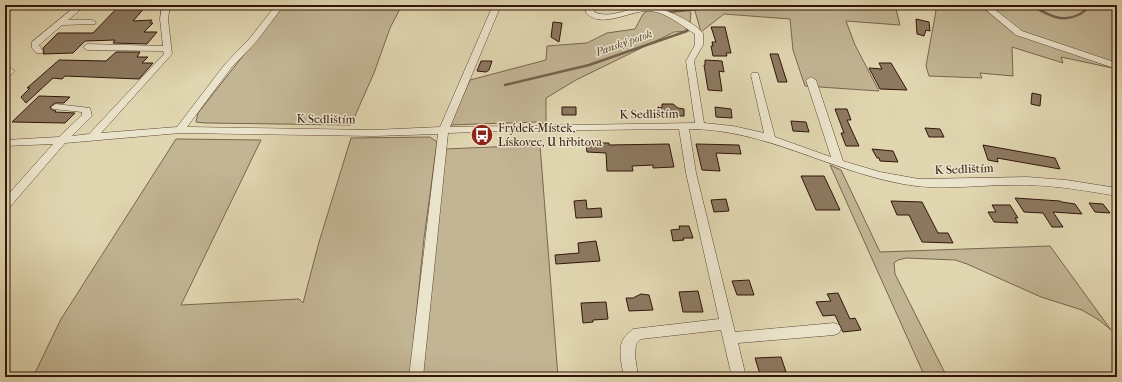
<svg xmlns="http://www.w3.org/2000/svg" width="1122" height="382" font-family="'IM FELL French Canon',serif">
<rect width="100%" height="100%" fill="#e0d6b0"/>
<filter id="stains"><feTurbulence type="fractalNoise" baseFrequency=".005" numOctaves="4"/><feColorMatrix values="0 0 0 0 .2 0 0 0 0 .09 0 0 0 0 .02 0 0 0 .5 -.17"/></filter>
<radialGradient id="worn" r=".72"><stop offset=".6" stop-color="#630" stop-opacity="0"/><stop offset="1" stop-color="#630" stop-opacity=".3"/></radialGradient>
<path fill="#c2b594" stroke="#7a654f" d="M283 5H402L390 28 374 73 351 125 205 123 196 122 198 113Z
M655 5H685L691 13 689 31 674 32 576 80 546 98V124L536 122 450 125 470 80 546 60 547 46 587 43 607 33 635 29 643 14Z
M691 5H895L900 25 846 21 855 45 879 91 805 86 793 50 790 19 724 14 701 32 695 11Z
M937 5H1117V69L1061 57 1063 63 1012 47 1013 76 980 73 982 78 929 76 926 66Z
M430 137 437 142 424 238 410 377H33L61 319 176 139 261 140 181 305 299 299 303 303 319 242 351 138Z
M540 145 558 377H422L444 149Z
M830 165 841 170 880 252 1050 246 1111 330 1099 320 1082 310 1041 297 967 264 955 260 906 258 898 260 894 263 895 274 947 377H925Z"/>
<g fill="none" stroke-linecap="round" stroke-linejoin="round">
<path stroke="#76614c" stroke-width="2.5" d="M1031 5C1047 14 1061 24 1080 14 1084 12 1088 7 1093 5
M1097 5 1117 7
M671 14 668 12 699 9 697 5
M505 85 589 65 687 31V27"/>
</g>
<path fill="#8c7960" stroke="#31150a" d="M120 5H147L133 21 152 20 150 23H153L144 32H157L147 44 113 43 115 40 85 41 73 53 43 54 44 52 43 48 58 33H93Z
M916 19 929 22 930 31 926 30 924 36 917 34Z
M553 22 562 23 559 42 551 37Z
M711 27H725L731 53H726L727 56H713L711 46H713L712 42H716Z
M116 52H140L137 57H148L142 63H153L139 79 65 76 62 79 53 78 26 103 21 97 30 88H27L59 60 106 61Z
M770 54H778L787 82H778Z
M705 60 722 61 724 72 719 71 722 91 708 90 704 65H705Z
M481 61H492L489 70 486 72 477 71Z
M879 63H891L907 90 880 89 869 68 882 69Z
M1032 93 1041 95 1040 106 1031 104Z
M39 96 70 97 64 103H55L50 107 52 110 56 111 55 112 75 113 65 123 12 122Z
M662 104H673L678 108 684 109V116H659L658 107 662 108Z
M562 107H576V115H562Z
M715 107 731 109 732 118 716 117Z
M835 109H847L851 120H847L859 146H846L841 133H844Z
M791 121 806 122 809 132 793 131Z
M925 128 940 129 944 137H929Z
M586 143H609V145L669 144 674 167 653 168V165L632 166 633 171H607L606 153 587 152Z
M696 144 739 145 741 154 716 153 720 171 702 170Z
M983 145 1055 158 1060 169 997 158 998 162 988 160Z
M872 149 893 151 898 162 880 161 879 158H877Z
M801 176H824L840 210H816Z
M1015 198 1060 201 1062 202 1075 204 1082 214 1053 212 1063 227H1052L1043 213 1024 212Z
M726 199 729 211 714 212 711 200Z
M586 200 587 209 601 208 602 217 576 218 574 201Z
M891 201 922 202 938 233H948L953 243 922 242 909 215H897Z
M1089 203 1103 204 1110 213 1095 212Z
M992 205H1010L1018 218H1015L1018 223 994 222 988 212H996Z
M679 226H689L693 238H683L684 240 673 241 671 230 680 229Z
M596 241 600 261 556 264 555 255 579 253 578 243Z
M749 280 754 295H737L732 281Z
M698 291 703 312H683L679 292Z
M838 293 850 319 855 318 861 330 843 332 835 315 823 316 816 302 831 301 827 294Z
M641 294 649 295 653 310 629 311 626 298H633Z
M606 302 608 319 593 320V322L583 323 581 303Z
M781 357 786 372 760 374 755 358Z"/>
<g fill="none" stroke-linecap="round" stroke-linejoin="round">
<g stroke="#5d4534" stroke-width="1">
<path id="minor" d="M77 5H86L68 20H92L96 22 95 24 62 25 39 45 43 51 42 53H36L32 48V42Z
M162 5H170L168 19 172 54 101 133 177 127 225 64 250 38 276 5H284L256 42 231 68 187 127 374 130 440 127 493 5H501L450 127 695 123 686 61 695 45V34C682 26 667 13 651 11 631 9 603 30 586 13V5H594V12C610 19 626 9 642 7 659 5 692 20 703 33V45L694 61 704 123 733 126 764 133 751 75 752 73H758L775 137 831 157 806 80 811 77 816 80 843 161 880 172 919 179 1027 177 1066 180 1117 188V196C1082 190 1047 184 1012 185 976 185 939 191 903 184 830 171 765 129 689 129L696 173 735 332 834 323 839 325 841 329 839 333 834 335 738 343 746 377H732L721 330 641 339 636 344 635 355 638 377H624C622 366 617 348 624 338 626 335 630 332 633 329L719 319 686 173 679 129 505 131 448 133 423 377H409L438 134 374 136 180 133 65 143 9 208 5 209V198L53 144 5 146V140L59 137 82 115V112L53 109 51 107 56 104 90 108 92 116 72 136 89 134 164 54 163 51 87 50 83 47 87 44 163 46 160 19Z
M980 5H989L1022 31 1117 63V69L1016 35Z
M11 68 15 71 8 78 5 79V71Z"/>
</g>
<use href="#minor" fill="#ebe4cc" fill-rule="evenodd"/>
</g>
<defs>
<g id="bus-disc" transform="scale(1.15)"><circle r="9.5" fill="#8f2418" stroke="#ebe4cc"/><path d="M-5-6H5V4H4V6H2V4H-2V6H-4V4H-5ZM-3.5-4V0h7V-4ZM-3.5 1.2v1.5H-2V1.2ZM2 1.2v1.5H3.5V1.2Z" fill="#fff"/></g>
</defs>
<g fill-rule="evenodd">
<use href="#bus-disc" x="482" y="135"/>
</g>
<g text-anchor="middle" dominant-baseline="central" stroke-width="3" stroke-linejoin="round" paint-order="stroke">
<g font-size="11" font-style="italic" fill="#5f4836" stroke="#ebe4cc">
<text transform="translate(624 43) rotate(-19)">Panský potok</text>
</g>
<g font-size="12" fill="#31150a" stroke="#ebe4cc">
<text transform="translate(649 114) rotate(-1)">K Sedlištím</text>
<text transform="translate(326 119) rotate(1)">K Sedlištím</text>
<text transform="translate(964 169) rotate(-2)">K Sedlištím</text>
</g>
<g font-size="12" fill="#31150a" stroke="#ebe4cc" text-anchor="start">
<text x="498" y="128">Frýdek-Místek,<tspan x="498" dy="14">Lískovec, U hřbitova</tspan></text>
</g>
</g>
<rect width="1122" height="382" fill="none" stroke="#e0d6b0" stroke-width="20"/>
<rect x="6" y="6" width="1110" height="370" fill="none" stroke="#31150a" stroke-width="2"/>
<rect x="10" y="10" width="1102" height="362" fill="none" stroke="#31150a"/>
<rect width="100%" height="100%" filter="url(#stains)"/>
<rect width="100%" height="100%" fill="url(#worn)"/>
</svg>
